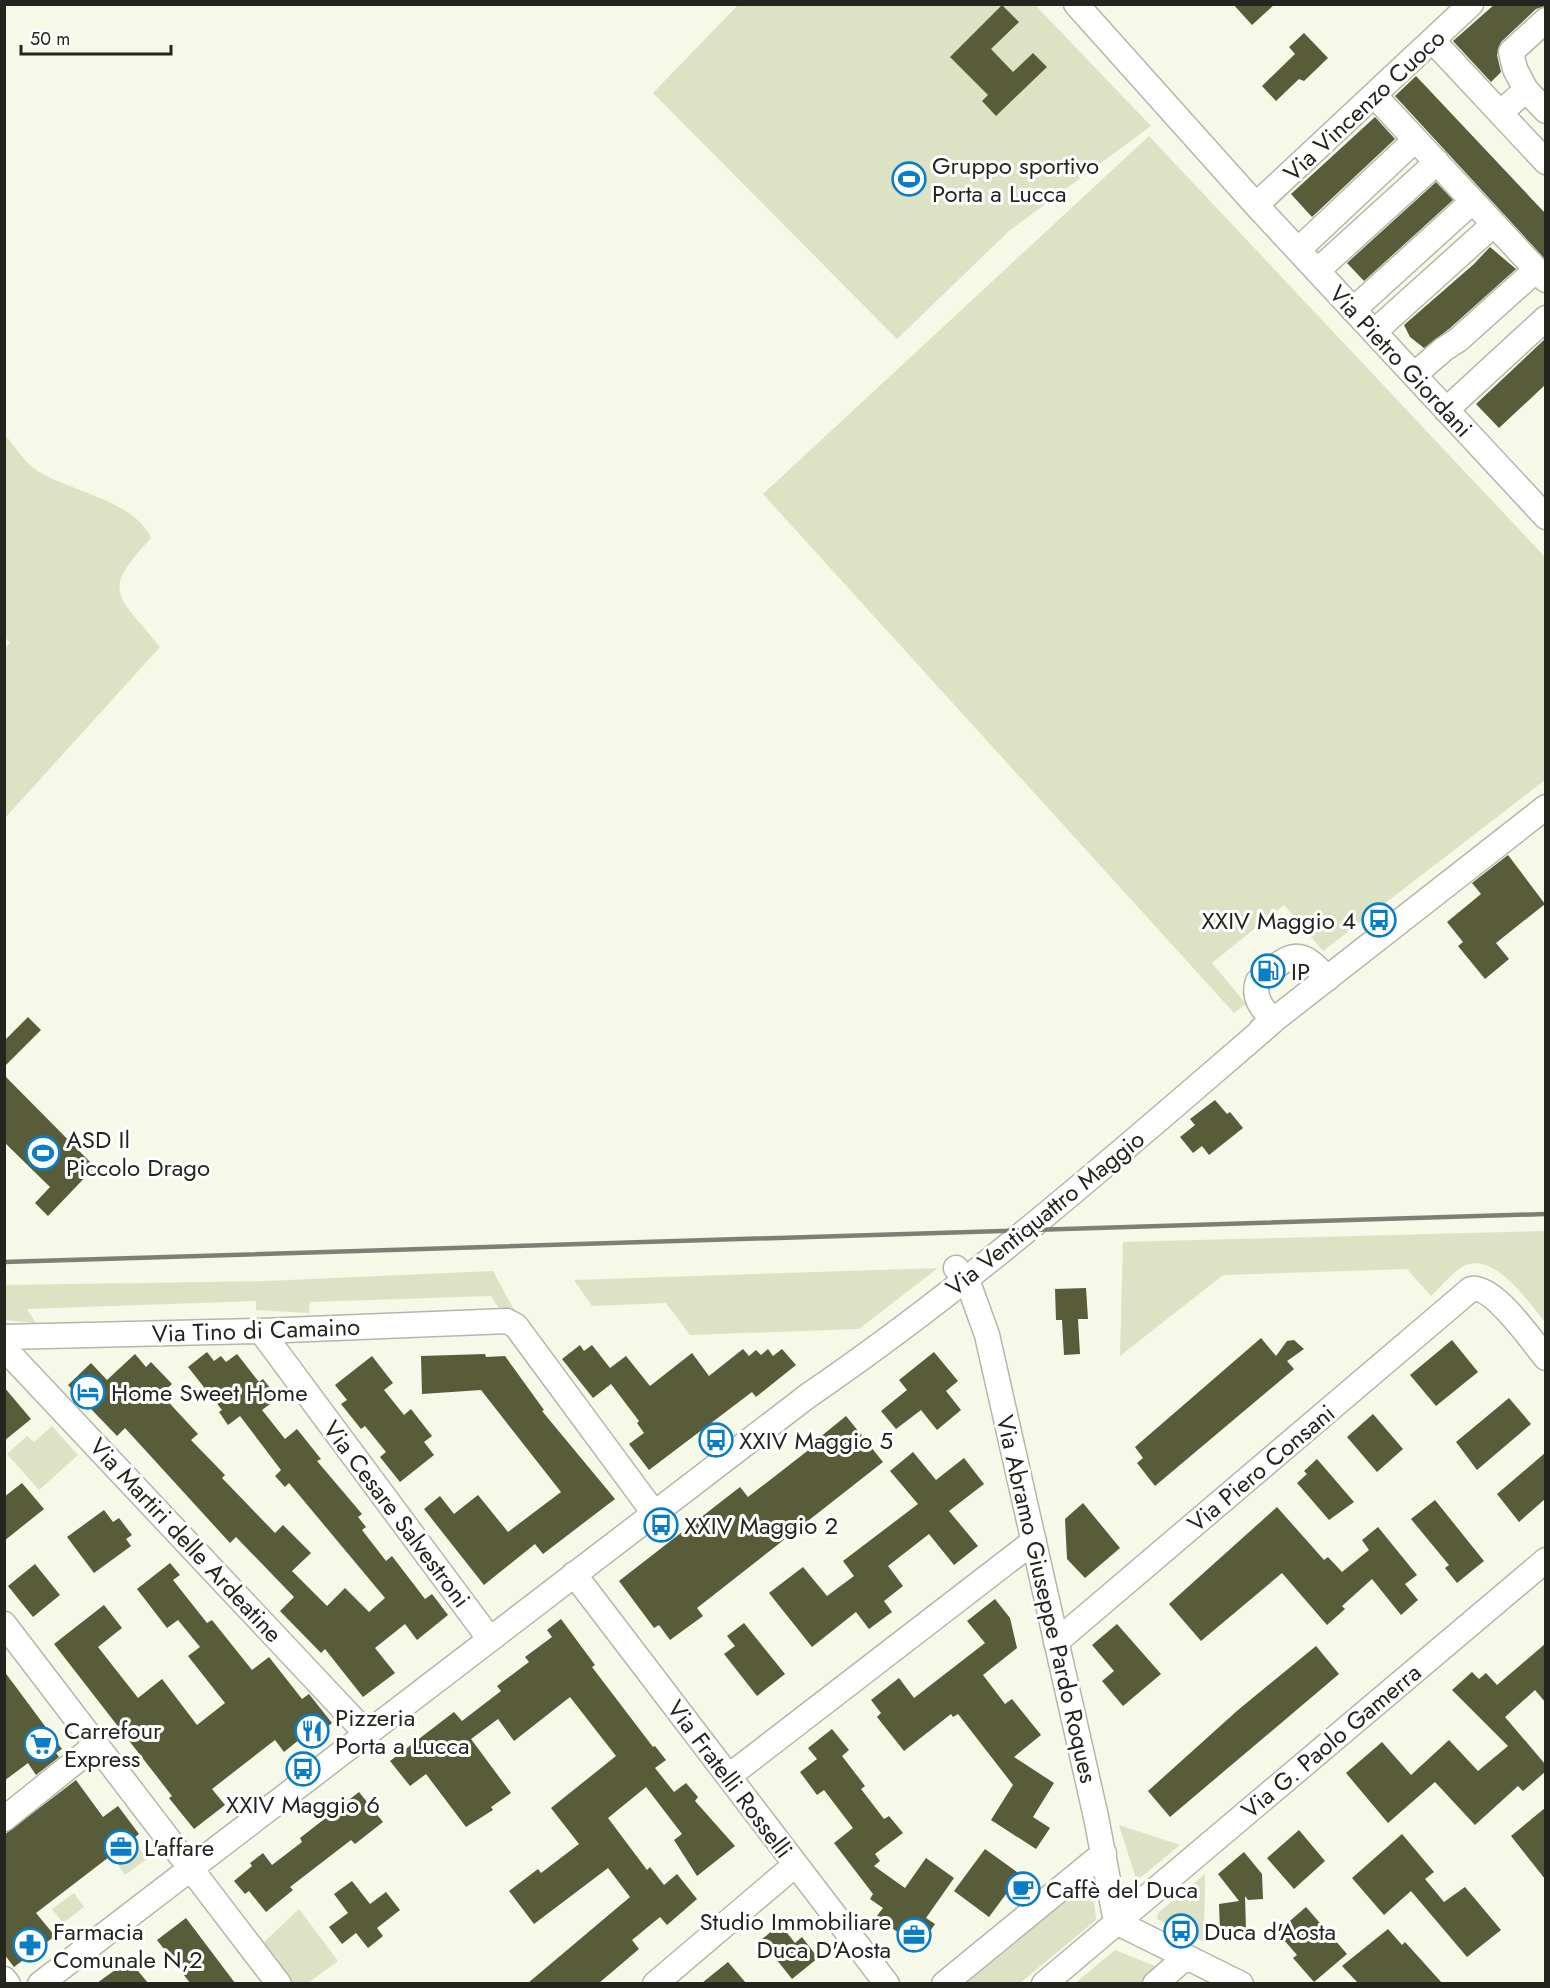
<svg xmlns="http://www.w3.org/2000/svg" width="1550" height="1988" font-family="Jost,sans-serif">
<rect width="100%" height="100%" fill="#f6f8e8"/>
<path fill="#dee2c4" d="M738 5H1035L1151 126 1009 231 897 339 653 93Z
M1149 136 1545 557V780L1323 951 1284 905 1212 963 1246 1004 1234 1013 763 494Z
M5 435C14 445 24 462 36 470 70 492 134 500 151 538 99 594 118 594 160 647L5 818 4 649 10 643 4 636Z
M1545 1231V1322C1529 1303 1496 1253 1466 1265 1454 1270 1441 1287 1431 1296L1407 1269 1223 1275 1120 1356 1123 1242Z
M938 1268 859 1329 690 1335 666 1303 592 1306 574 1280Z
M493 1271 514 1310H500L491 1296 310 1302 309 1313 256 1310V1301L27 1309 36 1323 5 1320 4 1285 266 1281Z
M52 1426 78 1455 39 1490 7 1454 27 1436 34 1442Z
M1119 1825 1180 1845 1140 1878 1135 1876Z
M137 1845 147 1859 125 1875 115 1861Z
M1205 1874 1204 1942 1157 1919 1158 1913Z
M1092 1877 1096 1920 1020 1983 962 1984Z
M74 1893 84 1907 63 1923 52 1909Z
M299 1909 338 1961 308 1983H292L262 1944Z
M1115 1950 1160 1968 1143 1983 1074 1984Z"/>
<path fill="#585c38" d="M1233 4H1275L1252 25Z
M1495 4H1545V6L1536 9 1501 42 1497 55 1501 72 1491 82 1453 41Z
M1002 5 1019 22 991 49 1013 72 1033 53 1047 67 996 116 982 101 988 95 950 57Z
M1304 33 1328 58 1304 81 1299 79 1276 101 1262 86 1295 54 1289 47Z
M1416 76 1545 213V259L1395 96Z
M1375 117 1395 139 1312 217 1291 194Z
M1436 182 1453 200 1364 281 1347 263Z
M1490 247 1516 269 1449 329 1424 348 1410 337 1404 325 1474 264Z
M1545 339V385L1499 428 1476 404Z
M1508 855 1545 904 1496 943 1509 959 1485 979 1458 946 1463 942 1447 922 1481 894 1472 883Z
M28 1017 41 1030 4 1067V1041Z
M4 1075 95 1167 48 1216 35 1203 50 1187 4 1142Z
M1215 1100 1227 1114 1230 1112 1243 1128 1209 1155 1202 1146 1193 1153 1180 1137 1195 1125 1190 1119Z
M1086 1288 1088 1319H1078L1080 1354 1064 1355 1062 1320H1056L1055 1289Z
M1261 1338 1276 1356 1287 1341 1294 1340 1304 1349 1287 1361 1294 1369 1155 1486 1137 1463 1143 1458 1135 1447Z
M1452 1340 1478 1372 1436 1406 1410 1375Z
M580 1345 584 1351 592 1345 610 1368 626 1356 650 1386 692 1353 709 1376 743 1349 749 1356 756 1350 761 1355 768 1349 773 1356 782 1349 796 1365 756 1397 752 1392 649 1470 629 1444 644 1433 637 1423 639 1421 611 1384 593 1398 562 1359Z
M207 1352 214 1361 221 1356 226 1362 237 1354 259 1382 263 1379 278 1398 262 1410 285 1439 297 1429 321 1459 317 1461 362 1514 358 1517 366 1527 362 1530 386 1561 392 1556 425 1599 432 1594 448 1615 417 1640 405 1624 375 1648 395 1673 363 1697 325 1649 321 1653 280 1611 294 1597 236 1537 230 1543 125 1428 117 1436 68 1385 91 1363 107 1380 135 1354 146 1367 151 1362 172 1384 161 1394 198 1434 191 1440 225 1475 222 1478 275 1533 283 1525 311 1553 292 1571 327 1606 345 1588 369 1612 385 1598 289 1483 285 1487 275 1476 281 1470 240 1416 228 1425 219 1412 222 1410 188 1367Z
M934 1352 958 1381 946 1391 961 1410 937 1430 921 1410 896 1429 881 1411 907 1390 899 1380Z
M485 1354 486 1357 505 1356 544 1410 542 1411 615 1499 543 1554 535 1544 484 1585 424 1509 440 1496 454 1514 478 1495 508 1532 561 1492 481 1390 422 1394 421 1356Z
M372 1356 393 1383 384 1390 404 1415 411 1409 432 1436 424 1442 434 1455 400 1482 380 1457 386 1452 365 1426 361 1429 341 1404 347 1400 335 1385Z
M4 1387 31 1419 4 1441Z
M1509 1398 1531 1424 1477 1470 1456 1442Z
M1373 1414 1403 1449 1377 1472 1347 1437Z
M846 1416 883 1462 697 1608 703 1616 670 1640 659 1625 654 1628 619 1581 740 1487 748 1497 815 1445 814 1442Z
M913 1452 936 1480 964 1458 984 1484 949 1511 978 1546 954 1565 929 1534 888 1566 903 1586 884 1601 892 1612 869 1629 856 1612 812 1647 769 1593 803 1567 827 1596 854 1576 843 1561 918 1504 890 1471Z
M1545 1453V1499L1519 1522 1497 1494Z
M1317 1459 1354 1502 1329 1520 1297 1483 1307 1474 1304 1471Z
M22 1483 44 1509 4 1541V1497Z
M1435 1500 1484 1561 1457 1583 1445 1568 1449 1565 1411 1519Z
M1083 1503 1120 1548 1085 1578 1067 1559 1065 1519Z
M1277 1507 1324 1560 1328 1557 1342 1572 1369 1550 1362 1540 1378 1527 1417 1575 1405 1584 1418 1600 1401 1615 1372 1579 1342 1606 1345 1609 1327 1625 1282 1573 1201 1641 1169 1604Z
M104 1510 113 1522 119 1518 132 1535 126 1539 131 1546 94 1573 67 1537Z
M170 1563 180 1575 173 1580 207 1623 212 1620 252 1670 269 1657 302 1699 309 1694 332 1723 310 1741 305 1735 284 1752 275 1740 212 1789 225 1805 194 1829 169 1798 172 1796 54 1644 104 1605 122 1628 98 1647 138 1698 162 1679 197 1725 225 1703 188 1656 200 1647 178 1620 167 1628 137 1589Z
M35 1564 60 1595 33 1617 8 1586Z
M995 1599 1010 1618 1017 1648 983 1675 1005 1704 1012 1699 1041 1735 1014 1757 1054 1783 1033 1817 1050 1828 1036 1849 991 1820 1013 1785 958 1714 953 1717 951 1714 904 1751 877 1717 881 1713 871 1700 899 1678 914 1698 985 1643 967 1621Z
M561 1619 595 1665 592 1667 653 1747 655 1746 666 1760 655 1768 674 1792 686 1783 698 1797 695 1801 735 1846 697 1876 674 1840 682 1834 646 1787 608 1818 647 1870 650 1867 664 1885 677 1874 697 1899 667 1925 660 1917 632 1940 639 1949 599 1983H528L630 1897 608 1868 534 1924 509 1891 538 1869 541 1873 579 1844 551 1808 616 1756 570 1697 514 1741 498 1719 471 1739 511 1793 491 1807 493 1810 466 1827 426 1774 410 1786 390 1761 454 1712 462 1721 501 1691 497 1686 529 1662 525 1657 552 1637 547 1630Z
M744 1623 785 1674 757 1696 724 1654 735 1646 727 1636Z
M1117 1624 1161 1674 1123 1706 1102 1681 1114 1671 1092 1645Z
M1545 1644V1702L1535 1690 1505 1717 1545 1764V1772L1523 1791 1518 1786 1475 1825 1435 1782 1388 1823 1346 1773 1382 1742 1411 1775 1449 1740 1478 1771 1508 1746 1452 1690 1472 1672 1479 1679 1486 1673 1497 1685Z
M1316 1646 1339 1674 1170 1817 1148 1791 1238 1710Z
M4 1671 62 1749 56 1753 59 1757 36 1775 28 1763 4 1781Z
M832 1729 849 1750 842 1756 865 1786 861 1789 884 1819 889 1816 903 1833 875 1854 880 1861 874 1866 905 1888 926 1858 954 1878 926 1918 935 1924 919 1947 876 1917 883 1908 870 1899 873 1894 834 1843 853 1828 824 1790 817 1795 800 1772 817 1759 808 1748Z
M76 1780 103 1817 118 1806 139 1834 36 1913 55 1936 14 1967 4 1954V1835Z
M359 1792 383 1822 355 1844 351 1840 290 1887 293 1890 266 1912 249 1891 245 1894 234 1881 252 1866 250 1863 263 1853 272 1865 302 1842 300 1838Z
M1545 1808V1879L1511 1836Z
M1299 1830 1325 1861 1294 1889 1267 1858Z
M1402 1834 1434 1872 1425 1879 1444 1902 1465 1887 1501 1930 1467 1957 1411 1891 1384 1915 1352 1878Z
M985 1849 1024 1877 1013 1893 1009 1890 989 1917 954 1891Z
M1244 1852 1262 1874 1263 1899 1248 1900 1245 1896 1246 1930 1220 1932 1219 1904 1239 1901 1218 1874Z
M352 1881 370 1904 386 1892 400 1910 377 1928 383 1936 368 1948 356 1933 342 1944 329 1927 348 1913 334 1894Z
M1306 1907 1347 1954 1314 1982 1293 1958 1297 1955 1277 1932Z
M186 1918 235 1983H190L157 1940Z
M780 1924 795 1943 802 1937 818 1958 792 1979 761 1940Z
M1388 1929 1402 1945 1405 1942 1442 1983H1358L1342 1966Z
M129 1960 148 1983H97Z
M728 1962 746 1983H702Z"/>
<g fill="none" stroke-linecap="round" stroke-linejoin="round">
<g stroke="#b4b7a8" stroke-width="27">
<path id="minor" d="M1076 4 1256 205 1546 517
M1433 41 1546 162
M1526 90 1515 69 1511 52 1546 20
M1374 95 1546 280
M1500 113 1526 90 1546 111
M1256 205 1471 4
M1298 250 1415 140
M1317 271 1437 162
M1353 310 1473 201
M1374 332 1494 224
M1414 375 1444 349 1458 340 1536 270
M1446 410 1546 318
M1273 1021C1263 1009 1252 998 1258 981 1288 956 1298 943 1327 979
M1261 1030 1546 807
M956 1268 969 1285 987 1335 1096 1817 1116 1922
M261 1331 489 1638
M4 1337 261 1331 507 1321 516 1326 654 1513
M4 1348 366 1733
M574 1574 887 1984
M4 1624 279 1984
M1056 1642 1471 1289C1494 1285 1531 1340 1546 1358
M729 1776 1034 1541
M4 1819 96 1745
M1116 1922 1241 1984
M4 1979 8 1984
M40 1984 809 1395C973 1283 1123 1150 1273 1021
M655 1984 795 1865
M944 1984 1104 1853
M1044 1984 1546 1560
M1155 1984 1186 1957"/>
</g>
<use href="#minor" stroke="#fff" stroke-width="24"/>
<path stroke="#7d7f75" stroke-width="4.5" d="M4 1262 1546 1214"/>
</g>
<defs>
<g id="stadium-ring" transform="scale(1.725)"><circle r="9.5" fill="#fff" stroke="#097dc6" stroke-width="1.5"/><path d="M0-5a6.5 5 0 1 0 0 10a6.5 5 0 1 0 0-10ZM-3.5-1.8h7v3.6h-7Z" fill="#097dc6"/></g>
<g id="bus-ring" transform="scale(1.725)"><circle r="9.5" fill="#fff" stroke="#097dc6" stroke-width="1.5"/><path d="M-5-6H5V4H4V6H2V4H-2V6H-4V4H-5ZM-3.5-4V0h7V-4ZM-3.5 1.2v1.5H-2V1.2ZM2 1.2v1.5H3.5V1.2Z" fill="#097dc6"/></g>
<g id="fuel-ring" transform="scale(1.725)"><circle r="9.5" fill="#fff" stroke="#097dc6" stroke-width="1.5"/><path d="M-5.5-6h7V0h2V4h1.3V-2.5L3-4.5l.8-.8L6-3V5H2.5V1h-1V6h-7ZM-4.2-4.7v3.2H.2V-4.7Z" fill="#097dc6"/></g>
<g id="hotel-ring" transform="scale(1.725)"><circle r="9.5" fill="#fff" stroke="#097dc6" stroke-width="1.5"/><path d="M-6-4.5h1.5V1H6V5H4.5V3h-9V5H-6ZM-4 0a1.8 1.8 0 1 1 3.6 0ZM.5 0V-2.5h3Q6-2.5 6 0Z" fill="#097dc6"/></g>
<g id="restaurant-ring" transform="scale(1.725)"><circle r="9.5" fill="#fff" stroke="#097dc6" stroke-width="1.5"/><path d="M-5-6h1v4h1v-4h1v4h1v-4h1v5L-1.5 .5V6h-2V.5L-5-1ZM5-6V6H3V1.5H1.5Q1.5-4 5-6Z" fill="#097dc6"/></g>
<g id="supermarket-ring" transform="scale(1.725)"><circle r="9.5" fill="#fff" stroke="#097dc6" stroke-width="1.5"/><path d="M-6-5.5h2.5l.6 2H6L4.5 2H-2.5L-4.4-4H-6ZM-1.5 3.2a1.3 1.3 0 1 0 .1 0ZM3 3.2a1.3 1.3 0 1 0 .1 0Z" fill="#097dc6"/></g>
<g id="office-ring" transform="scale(1.725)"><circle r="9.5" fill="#fff" stroke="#097dc6" stroke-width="1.5"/><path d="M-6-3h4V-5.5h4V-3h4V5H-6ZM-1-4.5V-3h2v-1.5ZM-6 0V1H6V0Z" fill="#097dc6"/></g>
<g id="cafe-ring" transform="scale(1.725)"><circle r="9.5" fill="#fff" stroke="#097dc6" stroke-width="1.5"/><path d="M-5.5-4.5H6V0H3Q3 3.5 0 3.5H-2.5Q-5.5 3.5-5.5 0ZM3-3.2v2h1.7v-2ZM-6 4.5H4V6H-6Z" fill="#097dc6"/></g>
<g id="pharmacy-ring" transform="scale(1.725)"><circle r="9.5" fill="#fff" stroke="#097dc6" stroke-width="1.5"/><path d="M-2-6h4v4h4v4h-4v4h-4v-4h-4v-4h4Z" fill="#097dc6"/></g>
</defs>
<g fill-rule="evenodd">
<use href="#stadium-ring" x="909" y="179"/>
<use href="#bus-ring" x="1379" y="920"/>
<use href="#fuel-ring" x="1268" y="971"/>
<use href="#stadium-ring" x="43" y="1153"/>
<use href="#hotel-ring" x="88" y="1392"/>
<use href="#bus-ring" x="716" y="1440"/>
<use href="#bus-ring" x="661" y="1525"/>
<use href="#restaurant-ring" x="312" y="1731"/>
<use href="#supermarket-ring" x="41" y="1744"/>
<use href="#bus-ring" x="303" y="1769"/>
<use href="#office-ring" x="121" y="1847"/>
<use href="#cafe-ring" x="1023" y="1889"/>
<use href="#bus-ring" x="1181" y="1931"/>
<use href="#office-ring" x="914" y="1935"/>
<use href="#pharmacy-ring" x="30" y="1945"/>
</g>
<g text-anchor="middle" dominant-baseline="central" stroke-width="6" stroke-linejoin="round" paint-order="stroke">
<g font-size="24" fill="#24251f" stroke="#fff">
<text transform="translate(1364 105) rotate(-43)">Via Vincenzo Cuoco</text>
<text transform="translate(1401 361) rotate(47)">Via Pietro Giordani</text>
<text transform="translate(1045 1213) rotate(-39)">Via Ventiquattro Maggio</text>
<text transform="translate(256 1330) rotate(-2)">Via Tino di Camaino</text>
<text transform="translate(1261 1468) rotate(-40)">Via Piero Consani</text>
<text transform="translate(397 1514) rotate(53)">Via Cesare Salvestroni</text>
<text transform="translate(186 1540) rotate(47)">Via Martiri delle Ardeatine</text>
<text transform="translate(1047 1599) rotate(77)">Via Abramo Giuseppe Pardo Roques</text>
<text transform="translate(1331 1741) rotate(-40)">Via G. Paolo Gamerra</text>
<text transform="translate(730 1779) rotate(53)">Via Fratelli Rosselli</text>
</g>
<g font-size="24" fill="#24251f" stroke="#fff" text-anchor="start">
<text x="932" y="165">Gruppo sportivo<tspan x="932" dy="28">Porta a Lucca</tspan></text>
<text x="1356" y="920" text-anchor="end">XXIV Maggio 4</text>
<text x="1291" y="971">IP</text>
<text x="66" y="1139">ASD Il<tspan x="66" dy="28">Piccolo Drago</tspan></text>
<text x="111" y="1392">Home Sweet Home</text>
<text x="739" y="1440">XXIV Maggio 5</text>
<text x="684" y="1525">XXIV Maggio 2</text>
<text x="335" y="1717">Pizzeria<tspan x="335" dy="28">Porta a Lucca</tspan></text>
<text x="64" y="1730">Carrefour<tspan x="64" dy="28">Express</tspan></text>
<text x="303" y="1804" text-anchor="middle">XXIV Maggio 6</text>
<text x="144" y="1847">L'affare</text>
<text x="1046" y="1889">Caffè del Duca</text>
<text x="891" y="1921" text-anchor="end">Studio Immobiliare<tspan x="891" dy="28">Duca D'Aosta</tspan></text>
<text x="53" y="1931">Farmacia<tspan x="53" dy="28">Comunale N,2</tspan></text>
<text x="1204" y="1931">Duca d'Aosta</text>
</g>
</g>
<rect width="1550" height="1988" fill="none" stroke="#24251f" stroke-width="12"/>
<path d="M21 45v9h150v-9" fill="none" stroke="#24251f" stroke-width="3"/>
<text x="30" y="45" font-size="18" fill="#24251f" stroke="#ffffff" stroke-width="4.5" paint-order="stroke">50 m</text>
</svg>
